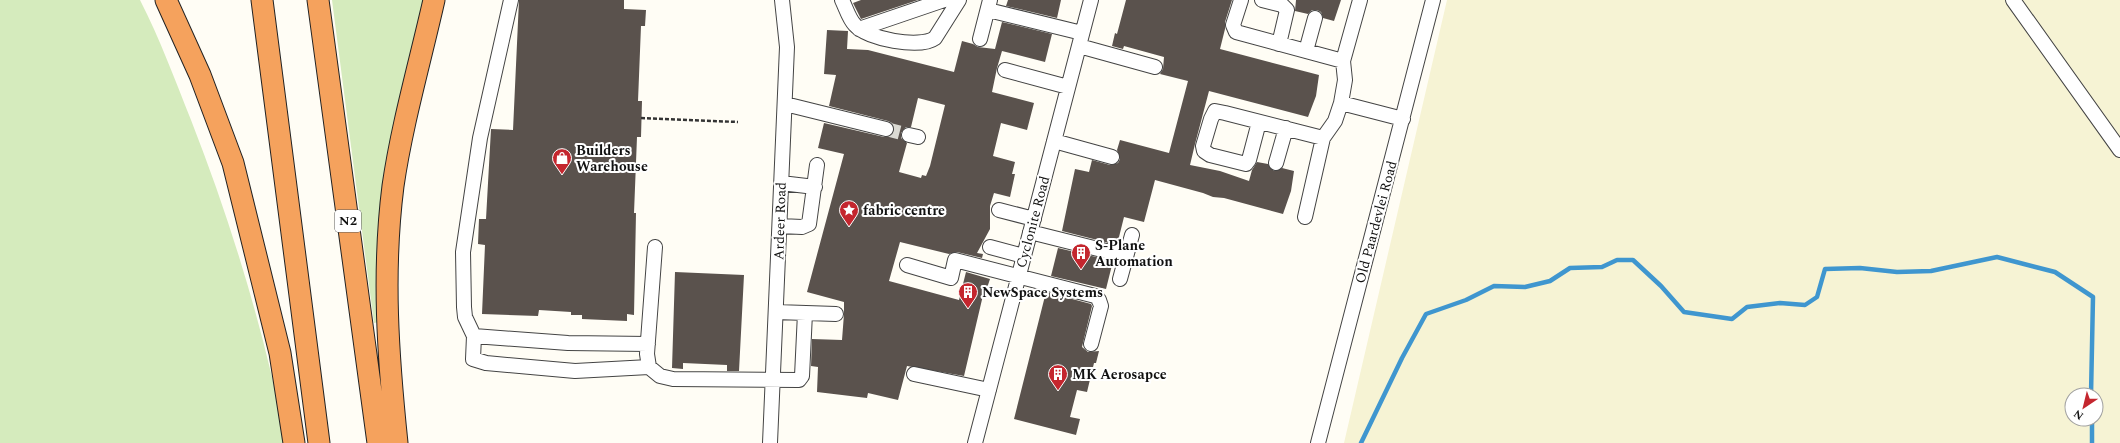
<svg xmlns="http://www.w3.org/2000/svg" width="2120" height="443" font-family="Spectral,serif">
<rect width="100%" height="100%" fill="#fffdf5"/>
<path fill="#f6f3d4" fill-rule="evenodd" d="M1447 0H2120V443H1344ZM2072 395H2096V419H2072Z"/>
<path fill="#d5ebbd" d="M0 0H140C160 39 175 80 191 120 232 225 265 333 286 443H0Z
M332 0H425L379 322 374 323Z"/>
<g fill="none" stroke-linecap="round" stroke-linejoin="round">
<path stroke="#3f96cf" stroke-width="4.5" d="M2092 419V443
M1361 443 1402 358 1426 314 1466 300 1494 286 1525 287 1550 281 1570 268 1602 267 1617 260H1633L1661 286 1684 312 1732 319 1747 307 1780 303 1805 305 1817 297 1825 269 1860 268 1897 272 1931 271 1997 257 2055 272 2093 297 2091 395"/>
</g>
<path fill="#5a524d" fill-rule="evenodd" d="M519 0H624V9L646 10 645 26H641L638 101H642L641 137H637L634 213H636L634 315 627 314V321L582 319V315H571V312L539 310 538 316 482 314 485 245 478 244 479 219H486L491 129 513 130Z
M861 0H918L861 19 853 3Z
M1008 0H1061L1057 18 1006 6Z
M1126 0H1232L1225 22V29L1220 49 1319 75 1316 96 1308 117 1209 91 1195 144 1190 165 1220 171 1249 181 1252 170 1257 162 1268 164 1274 171 1282 168 1294 171 1291 191 1283 214 1224 198 1213 197 1203 193 1155 180 1144 222 1124 217 1117 245 1062 231 1075 169 1089 172 1092 160 1110 165 1118 163 1120 159 1117 150 1120 140 1169 153 1188 81 1160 74 1163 69 1164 57 1124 46 1123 49 1112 46 1115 33 1117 34Z
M1296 0H1341L1334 21 1323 18 1321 12 1317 10H1312L1308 14 1295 11Z
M1002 22 1052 34 1045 62 1002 51 997 68 992 92 1034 103 1027 130 1001 123 993 156 1015 162 1012 174H1015L1010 197 994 193 990 206V229L977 253 983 254 982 258 957 252 949 254 900 242 889 281 959 300 966 272 990 279 986 291H984L964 376 907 366 898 400 868 393 867 398 817 392 818 367 811 366 812 339 842 340 844 314V302L807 292 844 154 818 148 824 123 884 137 892 135 894 131 892 123 888 121 829 106 836 75 824 74 827 30 848 31 847 49 868 50 954 72 962 41 973 44 978 47 995 49ZM918 98 945 105 930 166 926 176 922 175 921 178 899 172 907 143 901 138V133L906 127H911Z
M1058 248 1113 261 1106 289 1051 276Z
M675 272 744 275 739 371H727V365L683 363V369L672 368Z
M1046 292 1091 304 1092 306 1082 347 1088 352 1099 351 1096 363H1094L1087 392 1077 390 1070 417 1080 419 1076 435 1014 419Z"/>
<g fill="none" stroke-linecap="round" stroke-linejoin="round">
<path stroke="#dbdad3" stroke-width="14" stroke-dasharray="14 7" stroke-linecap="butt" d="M886 129 909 135"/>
<g stroke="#444" stroke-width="16">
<path id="minor" d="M511 0 480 138 463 252 464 307 465 317 474 336 473 359 486 363 575 371 649 367
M842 0C846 8 849 19 855 25 867 39 920 49 935 38L959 0
M1241 0 1233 25 1236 32 1343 61
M1262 0 1282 5 1287 10 1279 44
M2013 0 2120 150
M988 10 1082 33
M859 29 944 0
M980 39 990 0
M1079 46 1155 67
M1306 51 1315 18
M1005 70 1068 87
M1341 103 1403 119
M785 104 886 129
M1259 122 1249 160 1246 164 1210 155 1204 151 1203 146 1211 119 1215 111 1225 113 1323 138
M909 135 918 137
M1054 141 1112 157
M1276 163 1286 128
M781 183 815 187
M999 210 1034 219
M1305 217 1323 138 1335 121 1341 103 1345 80 1343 61 1360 0
M780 226 802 227 809 224 817 165
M1030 232 1126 256
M655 247 647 354 649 367 660 376 673 379 799 380 802 376 805 313
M990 247 1024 256
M907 265 951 278 955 260 1095 296 1099 300 1101 306 1091 344
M1120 279 1132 235
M776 312 836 314
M474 336 568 343 648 344
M914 374 989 390
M770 443 787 47 782 0
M975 443 1091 0
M1318 443 1433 0"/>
</g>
<g stroke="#222" stroke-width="23">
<path id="highway" d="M166 0 200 75 233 163 280 353 294 443
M262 0 319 443
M318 0 378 443
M397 443C388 356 382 273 393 186 402 124 420 62 434 0"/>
</g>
<path stroke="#333" stroke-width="2.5" stroke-dasharray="4 2" stroke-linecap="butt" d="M641 118 738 122"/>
<use href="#minor" stroke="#fff" stroke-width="14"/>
<use href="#highway" stroke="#f5a25d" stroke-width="21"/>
</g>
<defs>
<g id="shop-pin" transform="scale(1)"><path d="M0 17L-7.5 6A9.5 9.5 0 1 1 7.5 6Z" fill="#c4262e" stroke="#fff"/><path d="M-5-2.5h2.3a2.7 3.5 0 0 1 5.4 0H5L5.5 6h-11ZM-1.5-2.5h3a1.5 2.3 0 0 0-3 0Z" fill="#fff"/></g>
<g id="sight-pin" transform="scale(1)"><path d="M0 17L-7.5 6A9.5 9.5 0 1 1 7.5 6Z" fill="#c4262e" stroke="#fff"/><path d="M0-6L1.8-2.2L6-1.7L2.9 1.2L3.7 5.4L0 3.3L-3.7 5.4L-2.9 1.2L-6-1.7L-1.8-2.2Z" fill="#fff"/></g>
<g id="building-pin" transform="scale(1)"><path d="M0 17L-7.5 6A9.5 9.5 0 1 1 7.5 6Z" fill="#c4262e" stroke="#fff"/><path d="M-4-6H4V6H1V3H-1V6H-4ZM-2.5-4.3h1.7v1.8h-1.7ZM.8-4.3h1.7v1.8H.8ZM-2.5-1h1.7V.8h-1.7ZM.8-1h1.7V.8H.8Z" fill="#fff"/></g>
</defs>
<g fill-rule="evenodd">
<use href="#shop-pin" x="562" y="158"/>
<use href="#sight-pin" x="849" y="210"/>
<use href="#building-pin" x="1081" y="253"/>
<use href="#building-pin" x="968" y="292"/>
<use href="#building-pin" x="1058" y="374"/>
</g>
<g text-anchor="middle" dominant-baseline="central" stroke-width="4" stroke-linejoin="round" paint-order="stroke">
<rect fill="#fff" stroke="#585858" stroke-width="1" x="335" y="210" width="26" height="22" rx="3"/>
<g font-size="13" font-weight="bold" fill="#111">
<text x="348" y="221">N2</text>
</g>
<g font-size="14" font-weight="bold" fill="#111" stroke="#fff" text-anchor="start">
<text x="576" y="150">Builders<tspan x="576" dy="16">Warehouse</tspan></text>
<text x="863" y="210">fabric centre</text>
<text x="1095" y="245">S-Plane<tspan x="1095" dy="16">Automation</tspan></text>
<text x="982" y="292">NewSpace Systems</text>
<text x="1072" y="374">MK Aerosapce</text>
</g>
<g font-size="14" fill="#111" stroke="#fff">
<text transform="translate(780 221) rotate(-88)">Ardeer Road</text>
<text transform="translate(1033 222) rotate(-75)">Cyclonite Road</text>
<text transform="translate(1376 222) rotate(-75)">Old Paardevlei Road</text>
</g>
</g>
<g transform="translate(2084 407) rotate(215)"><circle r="19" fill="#ffffff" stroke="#a0a0a0"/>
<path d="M0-3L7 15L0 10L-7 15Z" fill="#c4262e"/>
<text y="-6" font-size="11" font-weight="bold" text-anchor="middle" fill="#111111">N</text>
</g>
</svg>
